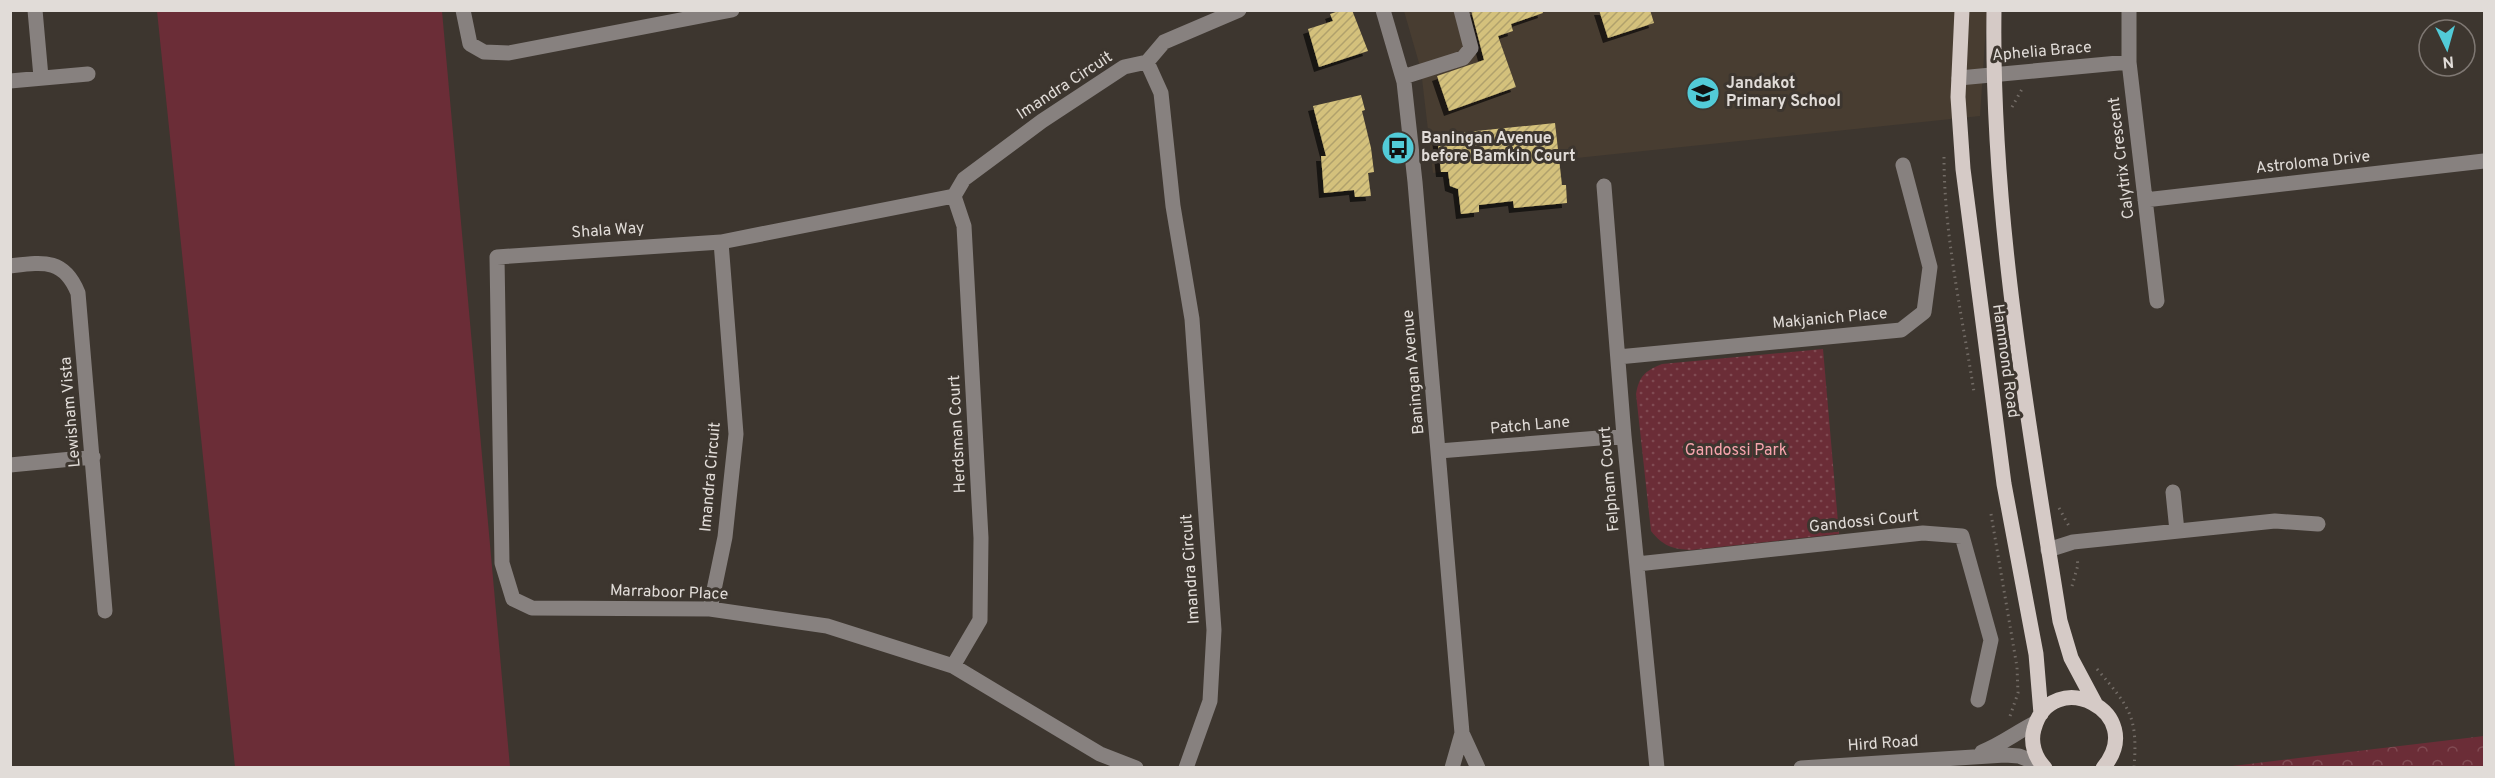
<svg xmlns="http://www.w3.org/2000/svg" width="2495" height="778" font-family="Overpass,sans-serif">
<defs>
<pattern id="forest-crowns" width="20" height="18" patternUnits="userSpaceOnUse" patternTransform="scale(1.5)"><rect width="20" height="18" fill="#6b2d37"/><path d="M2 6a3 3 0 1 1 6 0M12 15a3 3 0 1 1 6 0" fill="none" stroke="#804b53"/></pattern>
<pattern id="park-dots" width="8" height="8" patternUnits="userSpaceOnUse" patternTransform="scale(1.5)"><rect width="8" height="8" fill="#6b2d37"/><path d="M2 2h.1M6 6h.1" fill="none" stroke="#804b53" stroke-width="1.8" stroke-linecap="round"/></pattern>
<pattern id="building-hatch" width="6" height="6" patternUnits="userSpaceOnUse" patternTransform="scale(1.5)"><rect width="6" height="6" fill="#d4c17b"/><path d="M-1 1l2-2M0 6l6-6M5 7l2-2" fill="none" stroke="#b0a16c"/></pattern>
<filter id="shadow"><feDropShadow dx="-5" dy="5" stdDeviation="0" flood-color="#0009"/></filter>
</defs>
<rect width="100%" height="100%" fill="#3d362f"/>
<path fill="#483d31" d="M1404 11H1987L1980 116 1433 173 1421 70Z"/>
<path fill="#6b2d37" d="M157 11H442L510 767H235Z"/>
<path fill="url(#forest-crowns)" d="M2484 736V767H2224Z"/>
<path fill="url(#park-dots)" d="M1823 349 1839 534 1691 550C1672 549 1663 546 1651 531L1636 394C1639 376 1645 371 1662 364Z"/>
<path fill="url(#building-hatch)" filter="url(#shadow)" d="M1342 10H1352L1368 51 1319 67 1308 29 1333 21 1330 14Z
M1471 10H1542L1543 13 1511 24 1513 31 1498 36 1516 87 1449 111 1437 76 1484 60Z
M1599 10H1650L1654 23 1608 38Z
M1361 95 1365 110 1362 111 1371 148 1374 172 1368 173 1371 196 1355 197 1354 190 1324 193 1321 156H1326L1313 106Z
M1555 123 1562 185H1566L1567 203 1514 208 1513 201 1479 205V212L1461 214 1458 189 1450 186 1448 172H1441L1437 135Z"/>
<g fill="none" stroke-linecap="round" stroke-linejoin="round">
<path stroke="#736c66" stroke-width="3" stroke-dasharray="1.5 4.5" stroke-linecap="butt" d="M2012 107 2022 89
M1944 157C1944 235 1962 315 1974 392
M2059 508 2070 528
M1991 514 2017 667 2018 693 2009 719
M2072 586 2078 565 2077 558
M2097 669C2130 708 2138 716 2134 768"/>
<path stroke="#87817f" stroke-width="15" d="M35 10 41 77
M463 10 470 44 484 52 509 53 732 10
M1383 10 1404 82 1415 182 1462 733 1478 768
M2129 10V62L2157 301
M1147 62 1164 42 1239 10
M1403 77 1463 58 1471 48 1461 10
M1959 78 2129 62
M10 81 88 74
M1604 186 1624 436 1657 768
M2145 200 2484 161
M721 242 497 257 502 563 513 599 532 608 710 609 827 626 953 666 1100 754 1136 768
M10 266C43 262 64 258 78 293L105 611
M1618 357 1901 330 1924 312 1930 267 1903 165
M1439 451 1624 436
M10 465 93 457
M2173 492 2177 531
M2048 550 2073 542 2275 521 2318 524
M1637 564 1923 533 1962 536 1991 640 1978 700
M710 609 725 537 736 434 721 242 954 196 964 179 1042 121 1124 67 1147 62 1161 93 1173 206 1192 319 1214 630 1210 701 1186 768
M953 666 980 620 981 538 964 226 954 196
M1982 752C2002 744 2017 732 2035 723
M1452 768 1462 733
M1801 768 2005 755 2019 756 2042 765"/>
<path stroke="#d5cac6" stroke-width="15" d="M1962 10 1958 97 1963 169 2004 484 2036 654 2041 714
M1994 10C1991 216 2028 419 2060 621L2071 658 2095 703
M2045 768C2035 758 2030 743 2034 729 2051 664 2150 712 2103 768"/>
</g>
<defs>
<g id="school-disc" transform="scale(1.725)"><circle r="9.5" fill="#52cbd8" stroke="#3d362f"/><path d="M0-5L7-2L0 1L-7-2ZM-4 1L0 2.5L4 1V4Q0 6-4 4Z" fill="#111"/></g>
<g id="bus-disc" transform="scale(1.725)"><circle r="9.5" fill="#52cbd8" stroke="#3d362f"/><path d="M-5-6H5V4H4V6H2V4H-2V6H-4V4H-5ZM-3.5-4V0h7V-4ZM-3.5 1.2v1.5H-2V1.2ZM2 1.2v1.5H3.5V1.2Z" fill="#111"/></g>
</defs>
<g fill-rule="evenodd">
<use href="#school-disc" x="1703" y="93"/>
<use href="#bus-disc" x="1398" y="148"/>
</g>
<g text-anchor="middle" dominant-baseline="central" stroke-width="6" stroke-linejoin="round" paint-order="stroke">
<g font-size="16" fill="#e1dcd8" stroke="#3d362f">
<text transform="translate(2042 52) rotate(-5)">Aphelia Brace</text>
<text transform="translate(1065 86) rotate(-33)">Imandra Circuit</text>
<text transform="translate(2122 158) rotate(-97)">Calytrix Crescent</text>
<text transform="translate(2313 163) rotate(-6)">Astroloma Drive</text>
<text transform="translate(608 231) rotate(-4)">Shala Way</text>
<text transform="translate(1830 319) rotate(-5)">Makjanich Place</text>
<text transform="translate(2005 361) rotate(82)">Hammond Road</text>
<text transform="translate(1414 372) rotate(-95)">Baningan Avenue</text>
<text transform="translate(71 412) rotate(-95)">Lewisham Vista</text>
<text transform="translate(1530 426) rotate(-5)">Patch Lane</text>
<text transform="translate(958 434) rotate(-93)">Herdsman Court</text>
<text transform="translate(711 477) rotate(-85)">Imandra Circuit</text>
<text transform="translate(1610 479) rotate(-95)">Felpham Court</text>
<text transform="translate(1864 522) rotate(-6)">Gandossi Court</text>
<text transform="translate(1191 569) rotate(-94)">Imandra Circuit</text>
<text transform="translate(669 593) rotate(2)">Marraboor Place</text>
<text transform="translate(1883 744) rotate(-4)">Hird Road</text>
</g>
<g font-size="16" font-weight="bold" fill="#e1dcd8" stroke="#3d362f" text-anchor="start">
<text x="1726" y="84">Jandakot<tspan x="1726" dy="18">Primary School</tspan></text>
<text x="1421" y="139">Baningan Avenue<tspan x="1421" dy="18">before Bamkin Court</tspan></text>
</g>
<g font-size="16" fill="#f6a4ad" stroke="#3d362f">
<text x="1736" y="451">Gandossi Park</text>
</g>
</g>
<rect width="2495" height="778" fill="none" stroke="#e1dcd8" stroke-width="24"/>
<g transform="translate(2447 48) rotate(175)"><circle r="28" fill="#3d362f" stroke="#7f7873" stroke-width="1.5"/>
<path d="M0-4.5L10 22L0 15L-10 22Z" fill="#52cbd8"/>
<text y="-9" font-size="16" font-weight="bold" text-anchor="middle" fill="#e1dcd8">N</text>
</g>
</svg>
